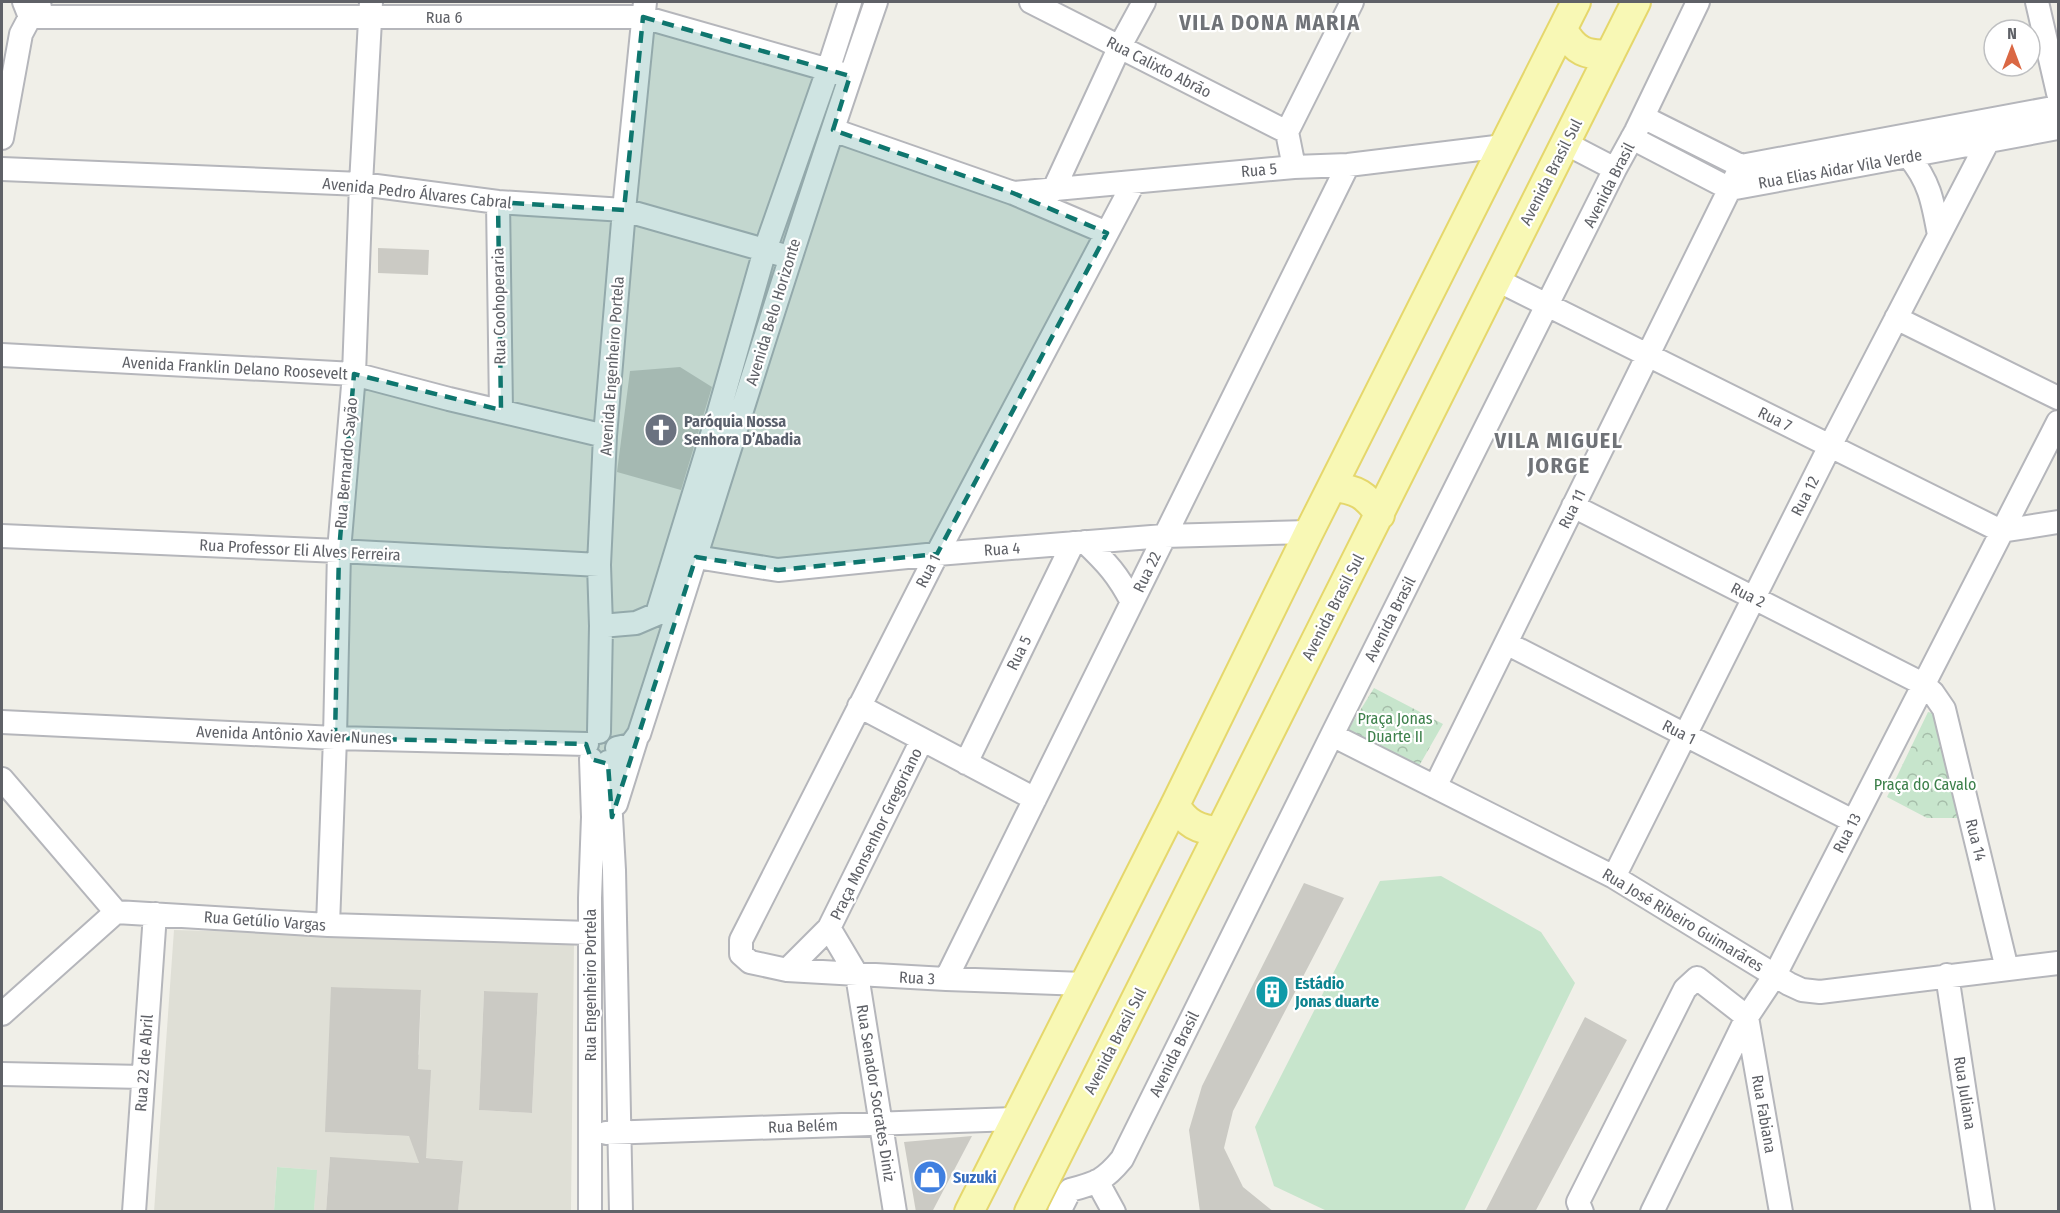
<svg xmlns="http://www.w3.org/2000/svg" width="2060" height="1213" font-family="'Fira Sans Condensed',sans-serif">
<defs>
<pattern id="park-crowns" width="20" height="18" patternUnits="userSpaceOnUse" patternTransform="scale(1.5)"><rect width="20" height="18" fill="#c7e5cc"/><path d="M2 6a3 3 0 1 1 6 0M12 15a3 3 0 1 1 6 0" fill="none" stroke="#a5bda9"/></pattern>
</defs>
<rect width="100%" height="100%" fill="#f0efe8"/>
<path fill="#dfdfd6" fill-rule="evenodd" d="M174 930 574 941 571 1211H458L463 1161 418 1157 419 1163 330 1158 326 1211H314L316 1170 277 1167 274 1211 154 1212ZM331 987 421 991 419 1055ZM484 991 538 994 532 1113 479 1110ZM328 1065 430 1070 427 1137 326 1132Z"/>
<path fill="url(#park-crowns)" d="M1374 688 1443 724 1419 766 1348 730Z
M1928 712 1940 715 1962 818H1927L1887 797Z"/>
<path fill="#c7e5cc" d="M1441 876 1541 932 1575 983 1464 1211H1327L1274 1186 1255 1127 1380 881Z
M277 1167 317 1170 314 1211H274Z"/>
<path fill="#cbcac4" d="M378 248 429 250 428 275 378 273Z
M680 367 712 387 681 490 617 472 630 371Z
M1304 883 1344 898 1233 1111 1224 1148 1243 1187 1274 1212H1200L1189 1130 1202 1086Z
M331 987 421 990 418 1069 431 1070 426 1158 463 1161 458 1212H326L330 1157 419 1163 409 1136 325 1132Z
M484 991 538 993 532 1113 479 1110Z
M1585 1017 1627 1040 1535 1212H1485Z
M972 1136 932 1212H916L904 1142Z"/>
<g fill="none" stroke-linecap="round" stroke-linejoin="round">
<g stroke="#b5b6bb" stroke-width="26">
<path id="minor" d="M24 2 30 17H643L850 76
M1031 2 1287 132
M2037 2 2058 93
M1643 117 1741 166 2058 107
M833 130 1013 193 1107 233
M2 138 21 34 30 17 40 7
M1632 138 1730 189 2058 128
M1565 143 1615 169
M1909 157C1930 182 1933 203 1939 235
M1294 167 1287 132 1352 2
M2 169 361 184 498 202 624 210 789 257
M1053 191 1120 46 1144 2
M1013 193 1294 167 1348 165 1504 146
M498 202 501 410
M1497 280 2001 531 2058 522
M1896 318 2058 398
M2 355 354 374 449 399 605 436
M1573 506 1923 684 1933 693 1944 709 2007 969
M2 536 339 551 599 565
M1085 542C1107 563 1118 575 1132 602
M696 557 778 570 937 554 1164 536 1309 532
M601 626 636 623 657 614 718 415 765 250 828 70 850 2
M1506 643 1853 821
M859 706 1035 799
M2 722 335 738 587 744
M599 732 601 626 599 565 605 436 624 210 645 2
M1332 735 1614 877 1789 984 1802 990 1820 992 2058 963
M617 748 631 745 639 734C718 490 792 244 876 2
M608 762 614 870 621 1212
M966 763 1073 543
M2 779 116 912 328 925 590 933
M1435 787 1741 166
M616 804 636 740
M1614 877 1830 446 2000 118
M328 925 335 738 339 551 354 374 361 184 371 2
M829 928 857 975 895 1212
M787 970 829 928 922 740
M1947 975 1983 1212
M946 979 1348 165
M1084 984 946 979 787 970 750 962 741 954V940L937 554 1134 182
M2 1014 116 912
M2 1074 143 1077
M606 1133 1015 1119
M1097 1181 1114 1212
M134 1212 155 914
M590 1212V898L593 817 591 759
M1059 1212 1070 1190C1096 1183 1104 1181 1122 1159L1332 735 1615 169 1636 131 1698 2
M1582 1212 1578 1202 1685 989 1697 978 1747 1017 1781 1212
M1652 1212 1747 1017 1775 975 2058 422"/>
</g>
<g stroke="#e5d76c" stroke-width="32">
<path id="major" d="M1563 30C1575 51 1586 56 1610 54
M1332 487C1357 489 1366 495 1380 515
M1175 805C1186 823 1198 830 1219 831
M969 1212 1175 805 1309 532 1576 2
M1029 1212 1636 2"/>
</g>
<use href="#minor" stroke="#fff" stroke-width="22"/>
<use href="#major" stroke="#f8f8b5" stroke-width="28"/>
</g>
<path fill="#0f766e" fill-opacity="0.2" stroke="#0f766e" stroke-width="4.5" stroke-dasharray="12 8" stroke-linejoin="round" d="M643 17 850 76 833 130 1013 193 1107 233 937 554 778 570 696 557 612 817 608 764 591 759 586 744 335 738 339 551 354 374 501 410 498 202 624 210Z"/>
<defs>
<g id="church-disc" transform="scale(1.725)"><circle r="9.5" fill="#6b7280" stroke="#fff"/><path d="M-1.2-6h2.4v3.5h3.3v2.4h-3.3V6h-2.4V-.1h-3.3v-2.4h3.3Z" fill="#fff"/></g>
<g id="building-disc" transform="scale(1.725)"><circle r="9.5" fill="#0f9aa8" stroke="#fff"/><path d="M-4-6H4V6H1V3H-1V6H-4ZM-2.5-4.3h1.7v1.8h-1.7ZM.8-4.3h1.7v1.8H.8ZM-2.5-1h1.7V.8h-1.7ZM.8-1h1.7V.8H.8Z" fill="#fff"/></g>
<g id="shop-disc" transform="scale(1.725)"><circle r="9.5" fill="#3f7fe0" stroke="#fff"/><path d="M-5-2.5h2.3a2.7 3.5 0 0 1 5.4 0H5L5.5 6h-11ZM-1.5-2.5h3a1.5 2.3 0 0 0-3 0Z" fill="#fff"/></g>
</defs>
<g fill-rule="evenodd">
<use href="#church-disc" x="661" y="430"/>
<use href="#building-disc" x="1272" y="992"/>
<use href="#shop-disc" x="930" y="1177"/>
</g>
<g text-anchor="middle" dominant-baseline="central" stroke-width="4.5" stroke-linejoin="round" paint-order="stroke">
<g font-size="16" fill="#5f6167" stroke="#fff">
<text x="444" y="17">Rua 6</text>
<text transform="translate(1159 67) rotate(27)">Rua Calixto Abrão</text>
<text transform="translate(1840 169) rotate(-10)">Rua Elias Aidar Vila Verde</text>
<text transform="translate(1259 170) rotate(-5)">Rua 5</text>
<text transform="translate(1551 172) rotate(-63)">Avenida Brasil Sul</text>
<text transform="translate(1609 185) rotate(-63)">Avenida Brasil</text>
<text transform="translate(417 193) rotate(6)">Avenida Pedro Álvares Cabral</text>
<text transform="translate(499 306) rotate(-91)">Rua Coohoperaria</text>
<text transform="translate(773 312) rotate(-73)">Avenida Belo Horizonte</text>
<text transform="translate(612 366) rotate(-86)">Avenida Engenheiro Portela</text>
<text transform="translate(235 368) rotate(3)">Avenida Franklin Delano Roosevelt</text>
<text transform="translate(1775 419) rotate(26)">Rua 7</text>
<text transform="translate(346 463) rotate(-85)">Rua Bernardo Sayão</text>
<text transform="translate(1805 496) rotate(-63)">Rua 12</text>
<text transform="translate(1572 509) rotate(-64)">Rua 11</text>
<text transform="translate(1002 549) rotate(-4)">Rua 4</text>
<text transform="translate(300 550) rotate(3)">Rua Professor Eli Alves Ferreira</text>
<text transform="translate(928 571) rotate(-63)">Rua 1</text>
<text transform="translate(1147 572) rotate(-64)">Rua 22</text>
<text transform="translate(1748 595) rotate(27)">Rua 2</text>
<text transform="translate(1333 607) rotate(-63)">Avenida Brasil Sul</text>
<text transform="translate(1390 619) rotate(-63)">Avenida Brasil</text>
<text transform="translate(1019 653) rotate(-64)">Rua 5</text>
<text transform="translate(1679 732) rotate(27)">Rua 1</text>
<text transform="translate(294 735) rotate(2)">Avenida Antônio Xavier Nunes</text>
<text transform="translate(1847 833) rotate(-63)">Rua 13</text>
<text transform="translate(876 834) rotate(-64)">Praça Monsenhor Gregoriano</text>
<text transform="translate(1976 840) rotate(76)">Rua 14</text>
<text transform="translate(1683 920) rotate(31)">Rua José Ribeiro Guimarãres</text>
<text transform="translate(265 921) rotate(4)">Rua Getúlio Vargas</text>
<text transform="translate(917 978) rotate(3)">Rua 3</text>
<text transform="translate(590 985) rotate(-90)">Rua Engenheiro Portela</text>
<text transform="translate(1115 1041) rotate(-63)">Avenida Brasil Sul</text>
<text transform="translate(1174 1054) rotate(-64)">Avenida Brasil</text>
<text transform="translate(144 1063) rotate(-86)">Rua 22 de Abril</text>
<text transform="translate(876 1093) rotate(81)">Rua Senador Socrates Diniz</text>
<text transform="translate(1965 1093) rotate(81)">Rua Juliana</text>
<text transform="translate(1764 1114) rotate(80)">Rua Fabiana</text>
<text transform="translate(803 1126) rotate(-2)">Rua Belém</text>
</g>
<g font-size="16" font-weight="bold" fill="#5b616d" stroke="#fff" text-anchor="start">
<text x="684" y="421">Paróquia Nossa<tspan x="684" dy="18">Senhora D’Abadia</tspan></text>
</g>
<g font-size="16" fill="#3d804b" stroke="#fff">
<text x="1395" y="718">Praça Jonas<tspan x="1395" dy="18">Duarte II</tspan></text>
<text x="1925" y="784">Praça do Cavalo</text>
</g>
<g font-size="16" font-weight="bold" fill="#0d838f" stroke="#fff" text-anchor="start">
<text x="1295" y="983">Estádio<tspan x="1295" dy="18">Jonas duarte</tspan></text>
</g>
<g font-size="16" font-weight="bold" fill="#366cbe" stroke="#fff" text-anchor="start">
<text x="953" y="1177">Suzuki</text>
</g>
<g font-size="22" font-weight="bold" letter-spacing="1.5" fill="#707378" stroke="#fff">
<text x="1270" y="22">VILA DONA MARIA</text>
<text x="1559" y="440">VILA MIGUEL<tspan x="1559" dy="25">JORGE</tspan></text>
</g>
</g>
<rect width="2060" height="1213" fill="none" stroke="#5f6167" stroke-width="6"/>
<g transform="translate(2012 48)"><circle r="28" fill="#ffffff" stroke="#bfc0c2" stroke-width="1.5"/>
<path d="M0-4.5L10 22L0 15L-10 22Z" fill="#da6844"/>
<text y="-9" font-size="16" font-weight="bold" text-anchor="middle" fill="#5f6167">N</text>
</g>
</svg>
